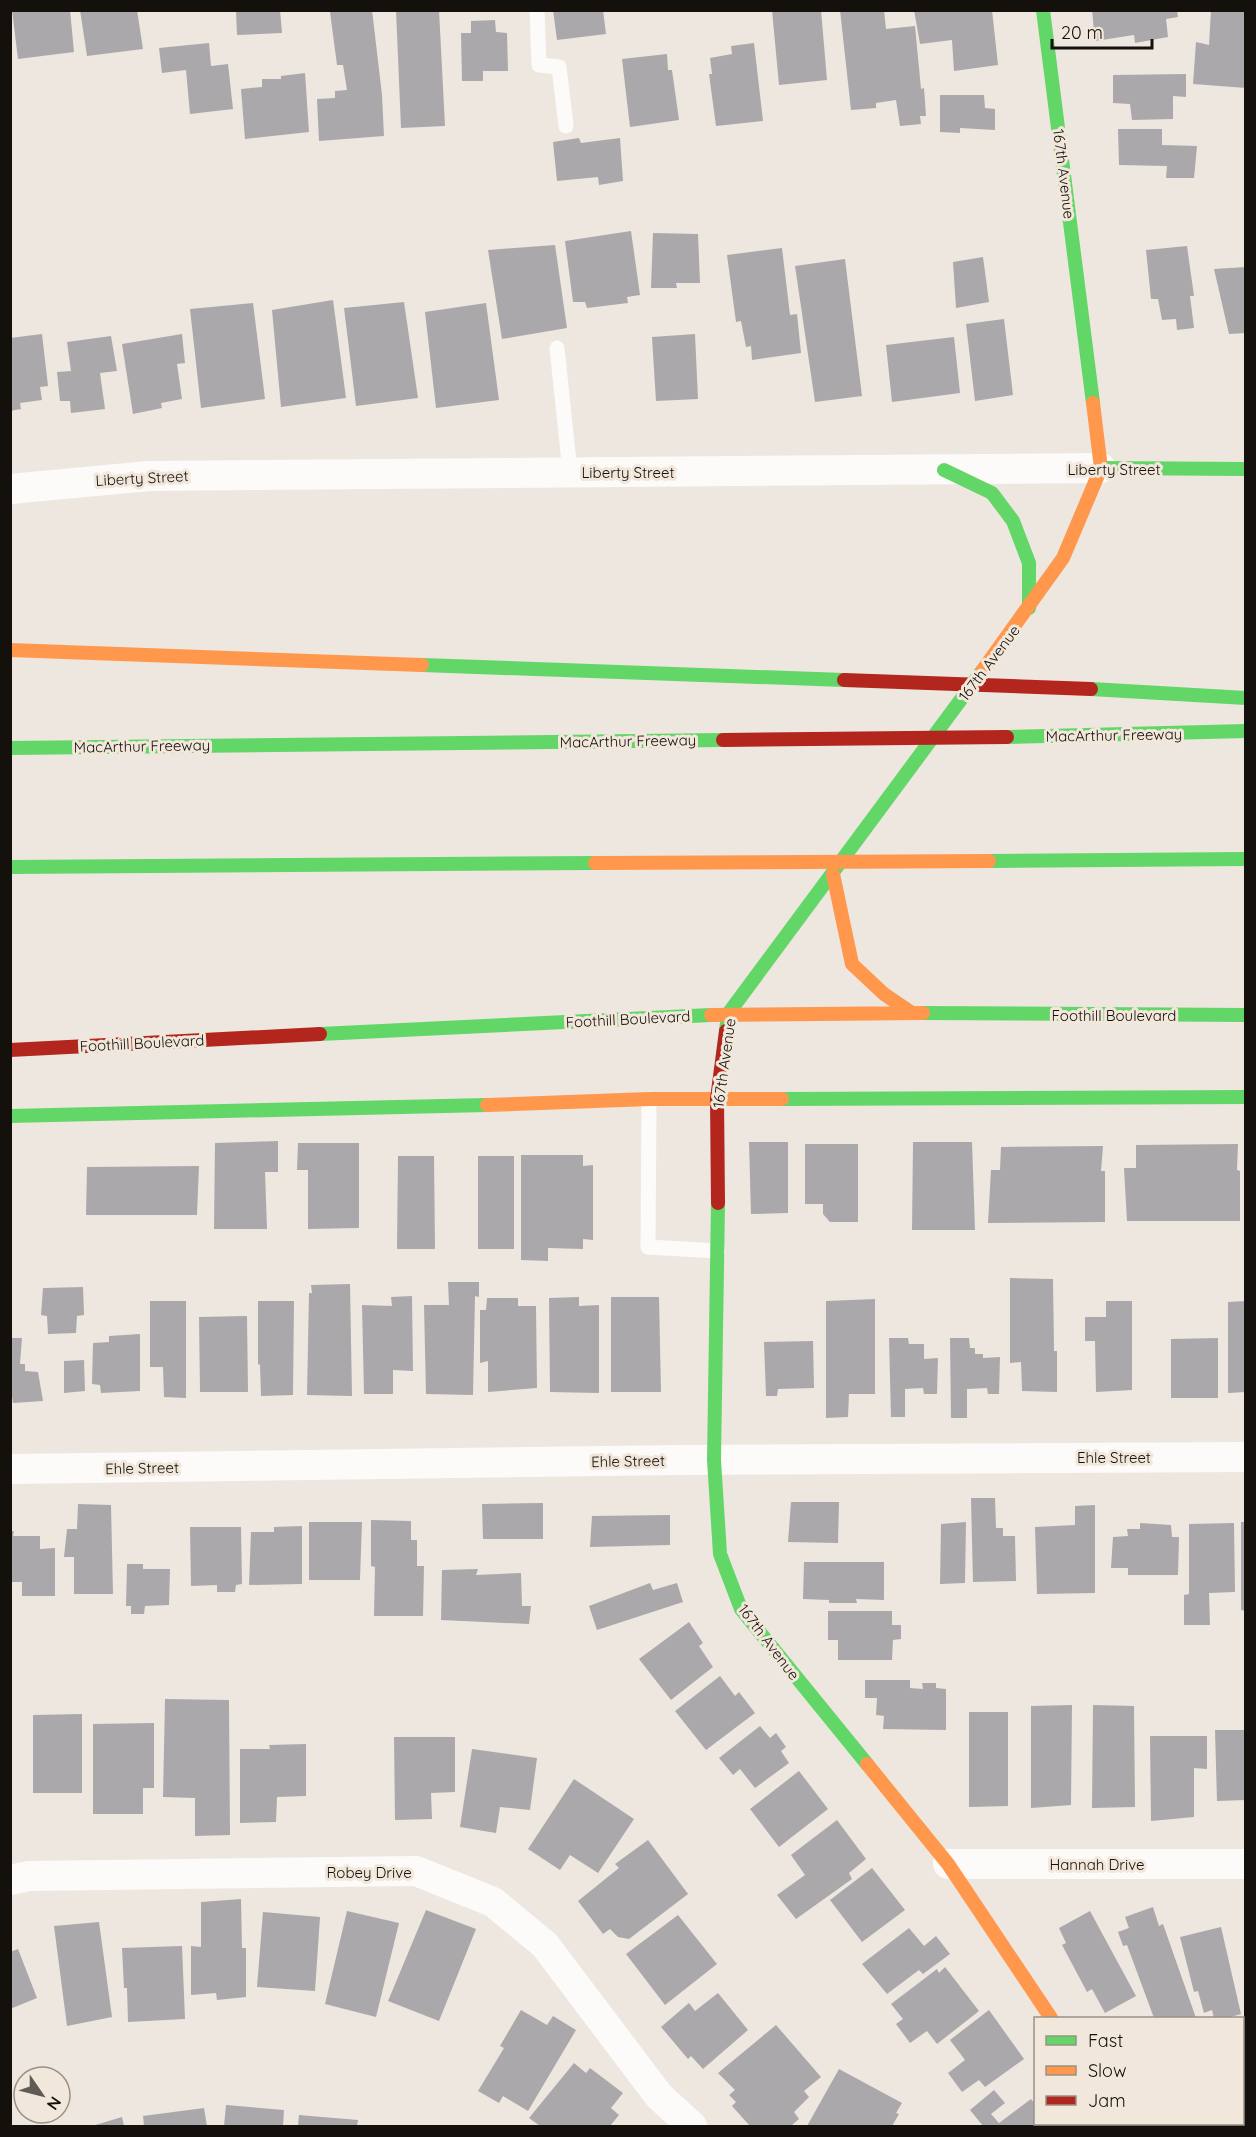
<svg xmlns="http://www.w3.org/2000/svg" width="1256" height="2137" font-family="Quicksand,sans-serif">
<rect width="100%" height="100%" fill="#ede7e0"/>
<path fill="#aba8ab" d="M12 10H70L74 52 18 59Z
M80 10H137L143 49 87 56Z
M236 10H280L282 33 237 35Z
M342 10H372L382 95 384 136 319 141 317 99 335 98V91L347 90 343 65H337L330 12Z
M396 10H439L445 126 401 128Z
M553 10H603L606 34 557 40Z
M772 10H821L827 80 779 85Z
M840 10H884L886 29 915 26 921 89 924 88 926 116H920L921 124 900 126 896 100 876 103V108L851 110Z
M914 10H992L998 65 954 71 952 40 920 44Z
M1092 10H1177L1178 17 1166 19 1168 37 1135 43 1134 35 1095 41Z
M1211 10H1246V88L1193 84 1196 42 1209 45Z
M495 20 496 32 507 33 508 71H483V81H462L461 33H471V21Z
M209 43 211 66 228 64 233 109 190 114 186 70 162 73 159 48Z
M754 43 763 121 716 126 709 74H712L710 58 732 54 731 46Z
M667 54 668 70H672L679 120 630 127 622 59Z
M305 73 309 132 245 139 241 89 262 87V79H281V76Z
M1186 74V97L1173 96V119L1132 120 1130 104 1113 103V75Z
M940 95H984L985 108 995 109V130L960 128V133L940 132Z
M1118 129H1162V145L1197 146 1194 178H1166L1167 166 1119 165Z
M579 138 581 143 620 138 623 181 599 185 598 177 557 181 553 142Z
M631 231 640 295 627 297 628 303 587 308 585 302H573L565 241Z
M653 233 698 234 700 283H676L677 288H651Z
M555 245 567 328 502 339 488 250Z
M1187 246 1194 296H1190L1194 328 1177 330 1176 319 1162 320 1158 299H1151L1146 250Z
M782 248 790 315 797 314 801 353 752 360 751 346 746 347 741 321 736 322 727 255Z
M983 257 989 302 956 308 953 262Z
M845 259 862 396 815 402 795 266Z
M1246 267V333L1229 334 1214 269Z
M333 300 346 398 281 407 272 310Z
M404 302 418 398 356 406 344 308Z
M253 303 265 399 201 408 190 309Z
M486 303 499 400 436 408 425 312Z
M1004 319 1013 395 975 401 966 324Z
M42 334 48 386 40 387 42 400 20 403 21 409 10 411V338Z
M182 334 185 363 177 364 182 399 161 403 162 408 133 414 122 344Z
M695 334 698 399 656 401 652 337Z
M111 336 117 371 100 373 105 409 71 413 70 401H60L57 372 71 371 67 342Z
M954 337 960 393 892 402 886 345Z
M278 1141V1172H265L267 1229H214L215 1143Z
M749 1142H788V1213L751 1214Z
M913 1142H972L975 1230H912Z
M298 1143H359V1228L308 1229V1170H297Z
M805 1144H858V1222H830L823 1214V1204H805Z
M1238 1144 1237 1170 1240 1171V1221H1127L1124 1168H1136V1145Z
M1103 1146 1101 1171H1105V1222L988 1223 991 1170H1000L1001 1147Z
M521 1155H583V1166L593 1165V1240L583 1239V1249L548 1248V1261L521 1260Z
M398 1156H434L435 1249H397Z
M478 1156H514V1249H478Z
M199 1166 197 1215H86L87 1167Z
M1010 1278 1053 1279 1054 1351H1057V1392L1022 1391 1021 1362 1010 1363Z
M448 1282H479V1297L475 1296 473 1395 426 1394 424 1305H449Z
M350 1284 352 1396 307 1395 309 1293H312L311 1285Z
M83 1287 84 1315 77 1316 76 1333 48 1334 47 1316 41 1315 43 1288Z
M412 1296 413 1371 393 1370V1394H364L362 1305 392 1306 391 1297Z
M579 1297V1306L599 1305V1393L550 1392 549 1298Z
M611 1297H659L661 1392H611Z
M487 1298H518V1306H536L537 1388 488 1392V1361L480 1363V1310H486Z
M875 1299V1394H849L848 1417 826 1418V1301Z
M150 1301H186V1398L164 1397 163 1367H150Z
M258 1301H294L293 1395 261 1396 260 1365 258 1364Z
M1106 1301H1132V1390L1096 1392 1095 1341H1085V1317H1106Z
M1246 1301V1392L1228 1393V1302Z
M247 1316 248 1392H200L199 1317Z
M140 1334V1391L101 1393 100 1385 92 1384 93 1343 109 1342V1336Z
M10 1338H22L20 1364H25V1371L38 1372 43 1401 13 1403 12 1396H10Z
M889 1338H908L909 1344H924V1359L938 1358 937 1394H924L923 1388 905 1389V1417H891Z
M950 1338H969L970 1348H975V1354H983V1358L1000 1357 999 1394H988L987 1388 967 1389V1418H951Z
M1218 1338V1398H1171V1339Z
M813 1341 814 1388 778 1389 777 1396H766L764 1342Z
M84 1360 85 1391 64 1393V1361Z
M971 1498H995L996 1528H1003V1536H1015L1016 1581 973 1582Z
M791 1502H839L838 1543 788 1542Z
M543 1503V1539H483L482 1504Z
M78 1504 111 1505 113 1594H74V1557H64L67 1529H77Z
M1095 1505V1593L1037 1594 1035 1527 1075 1525V1506Z
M670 1515V1545L590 1547 592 1516Z
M371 1520 411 1521V1540H417V1566H424L423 1616H374L375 1567 371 1566Z
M309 1522H362L360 1580H309Z
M966 1522 965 1583 940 1584 941 1524Z
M1241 1522H1246V1611L1241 1610Z
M1140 1523 1171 1525 1172 1537H1179L1178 1575H1128V1568H1111L1113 1537 1128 1536 1127 1529H1140Z
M1234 1523 1235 1592 1209 1593 1210 1625H1184V1595L1189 1594V1524Z
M302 1526V1584L249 1585 251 1532H274V1527Z
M190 1527H241L242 1584 236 1585 235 1592H217V1585L191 1586Z
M10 1531H14L13 1536H40V1549L55 1548V1596H22V1582H10Z
M804 1562H884V1600L856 1599 857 1603H829V1600L803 1599Z
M127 1564H143V1569H170L169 1605 145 1606 144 1614H131V1606H126Z
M478 1569 476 1575 521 1573 522 1606H531L529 1624 441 1620 442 1570Z
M650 1583 653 1590 677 1583 683 1602 597 1630 589 1606Z
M828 1611H892V1625H901V1639L893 1640 892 1660H838V1640H828Z
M689 1622 703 1643 699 1646 713 1667 671 1700 639 1659Z
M720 1676 735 1696 739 1692 755 1713 706 1750 675 1711Z
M865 1680H910V1688L923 1689 922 1683H936V1688L946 1689V1730L883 1729 884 1716 876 1715 877 1698H865Z
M165 1699 229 1700 230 1835 195 1836V1798L163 1797Z
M1072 1705 1071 1805 1031 1808V1706Z
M1093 1705 1134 1706 1135 1807 1092 1808Z
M969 1712H1008V1806L969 1807Z
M82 1714V1793H33V1715Z
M154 1723V1788H143V1814H93V1724Z
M760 1726 770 1738 776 1733 786 1747 781 1751 789 1763 755 1788 740 1769 733 1775 719 1758Z
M1215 1730H1246V1800L1217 1801Z
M1150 1736H1207V1769L1194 1768V1817L1151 1821Z
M394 1737H455V1792L431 1793 432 1819 395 1820Z
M306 1744V1796L277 1797 276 1822 240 1823V1749H270L269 1745Z
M472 1749 537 1758 530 1810 500 1807 496 1833 460 1827Z
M799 1771 828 1809 779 1847 750 1809Z
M574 1779 634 1819 598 1873 570 1855 560 1870 528 1849Z
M837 1820 866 1859 849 1873 852 1879 796 1919 777 1895 805 1875 791 1855Z
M648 1840 688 1894 629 1939 618 1937 610 1929 603 1934 578 1901 619 1868 615 1864Z
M872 1868 905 1910 862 1942 830 1900Z
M241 1899 242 1948H246V1997L217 2000 216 1993 191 1995V1946L201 1947V1902Z
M1153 1907 1159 1926 1163 1924 1196 2018H1154L1127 1945 1123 1946 1118 1932 1129 1928 1125 1917Z
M426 1910 476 1929 439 2021 388 2001Z
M347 1911 399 1923 376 2017 325 2004Z
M1090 1911 1136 1996 1105 2013 1092 1989 1087 1992 1062 1945 1066 1943 1059 1928Z
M263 1912 320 1917 315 1991 257 1987Z
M678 1915 717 1964 665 2005 626 1954Z
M99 1922 112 2017 67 2026 54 1926Z
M1221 1927 1241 2014 1227 2018H1214L1212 2010 1204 2013 1198 1991 1194 1992 1180 1937Z
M909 1928 924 1946 936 1936 950 1954 923 1974 919 1970 887 1994 862 1964Z
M182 1946 185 2019 128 2022 127 1988H124L122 1948Z
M18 1949 37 1998 10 2009V1952Z
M945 1967 979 2011 937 2044 927 2031 910 2043 896 2024 903 2019 891 2004 937 1969 939 1973Z
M718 1993 748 2030 703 2069 691 2056 688 2059 661 2027 689 2003 695 2011Z
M521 2010 547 2025 553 2016 576 2030 528 2111 503 2096 499 2103 478 2091 504 2048 500 2046Z
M989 2010 1024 2059 985 2087 979 2080 962 2092 948 2073 965 2060 950 2040Z
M776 2025 821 2077 804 2091 809 2097 794 2112 799 2119 791 2126H750L732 2106 736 2102 729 2095 735 2090 718 2073Z
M574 2063 586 2073 590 2068 623 2093 611 2108 619 2115 610 2126H540L529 2118Z
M839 2069 902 2103 896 2113 899 2114 892 2126H807Z
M1242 2080 1246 2081V2109H1242Z
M994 2090 1005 2103 991 2114 999 2123 1031 2099 1036 2105V2124H1053L1050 2126H983L970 2110Z
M226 2105 284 2110 283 2126H224Z
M204 2108 207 2126H144L143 2116Z
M299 2115 358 2120 357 2126H298Z
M122 2117 124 2126H92Z"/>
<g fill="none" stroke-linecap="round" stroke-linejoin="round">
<path stroke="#fcfbfa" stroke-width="15" d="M537 10 539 65 559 67 566 126
M557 348 570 472
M649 1099 648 1247 718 1251"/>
<path stroke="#fcfbfa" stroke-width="30" d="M10 489 149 476 1101 468
M10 1469 681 1460 1246 1457
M948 1864H1246
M10 1880 29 1876 416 1871 493 1902 545 1945 659 2096 692 2126"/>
<path stroke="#63d668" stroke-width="14" d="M1043 10 1093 403
M1101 468 1246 469
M944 470 992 493 1013 521 1029 563V608
M422 665 844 680
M1091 689 1246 698
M1007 737 1246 731
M10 748 723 740
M989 861 1246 859
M10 867 595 863
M923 1013 1246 1015
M726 1031 728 1014 982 671
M320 1034 711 1015
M782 1099 1246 1097
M10 1116 487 1105
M718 1203 714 1460 720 1554 741 1609 867 1764
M1114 2124 1115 2126"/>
<path stroke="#ff974d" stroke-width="14" d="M10 650 422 665
M982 671 1063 558 1101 468 1093 403
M595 863 989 861
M833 874 852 964 884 994 912 1013
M711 1015 923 1013
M487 1105 649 1099H782
M867 1764 948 1864 1051 2018"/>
<path stroke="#b3261e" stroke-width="14" d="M844 680 1091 689
M723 740 1007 737
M10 1050 320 1034
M718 1203 717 1099 726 1031"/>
</g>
<g text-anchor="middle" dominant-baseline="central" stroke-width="6" stroke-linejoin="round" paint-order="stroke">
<g font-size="15" fill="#14100c" stroke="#f2e7db">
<text transform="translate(1064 174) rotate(83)">167th Avenue</text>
<text x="1114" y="469">Liberty Street</text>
<text x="628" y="472">Liberty Street</text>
<text transform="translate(142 478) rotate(-3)">Liberty Street</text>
<text transform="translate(989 663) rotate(-53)">167th Avenue</text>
<text transform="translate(1114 735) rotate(-1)">MacArthur Freeway</text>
<text transform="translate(628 741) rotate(-1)">MacArthur Freeway</text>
<text transform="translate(142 746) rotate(-1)">MacArthur Freeway</text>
<text x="1114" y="1015">Foothill Boulevard</text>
<text transform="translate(628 1019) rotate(-3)">Foothill Boulevard</text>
<text transform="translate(142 1043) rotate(-3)">Foothill Boulevard</text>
<text transform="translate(724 1063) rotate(-82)">167th Avenue</text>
<text x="1114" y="1457">Ehle Street</text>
<text transform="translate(628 1461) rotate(-1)">Ehle Street</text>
<text transform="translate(142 1468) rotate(-1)">Ehle Street</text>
<text transform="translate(769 1642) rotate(53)">167th Avenue</text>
<text x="1097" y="1864">Hannah Drive</text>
<text x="369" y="1872">Robey Drive</text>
</g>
</g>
<rect width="1256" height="2137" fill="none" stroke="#14100c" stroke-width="24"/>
<rect x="1034" y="2017" width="210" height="108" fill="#f2e7db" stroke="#999188" stroke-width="1.5"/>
<rect x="1046" y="2036" width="30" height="9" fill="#63d668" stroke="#999188" stroke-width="1.5"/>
<text x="1088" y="2047" font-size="18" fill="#14100c">Fast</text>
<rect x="1046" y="2066" width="30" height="9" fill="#ff974d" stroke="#999188" stroke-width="1.5"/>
<text x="1088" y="2077" font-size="18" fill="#14100c">Slow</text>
<rect x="1046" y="2096" width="30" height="9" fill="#b3261e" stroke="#999188" stroke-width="1.5"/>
<text x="1088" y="2107" font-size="18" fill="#14100c">Jam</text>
<g transform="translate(42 2095) rotate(125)"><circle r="28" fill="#f2e7db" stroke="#999188" stroke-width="1.5"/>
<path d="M0-4.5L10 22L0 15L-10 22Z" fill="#605b56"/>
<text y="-9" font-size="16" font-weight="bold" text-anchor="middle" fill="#14100c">N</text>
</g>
<path d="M1052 39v9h100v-9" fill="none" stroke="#14100c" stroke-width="3"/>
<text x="1061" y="39" font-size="18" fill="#14100c" stroke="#f2e7db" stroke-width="4.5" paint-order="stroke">20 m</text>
</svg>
